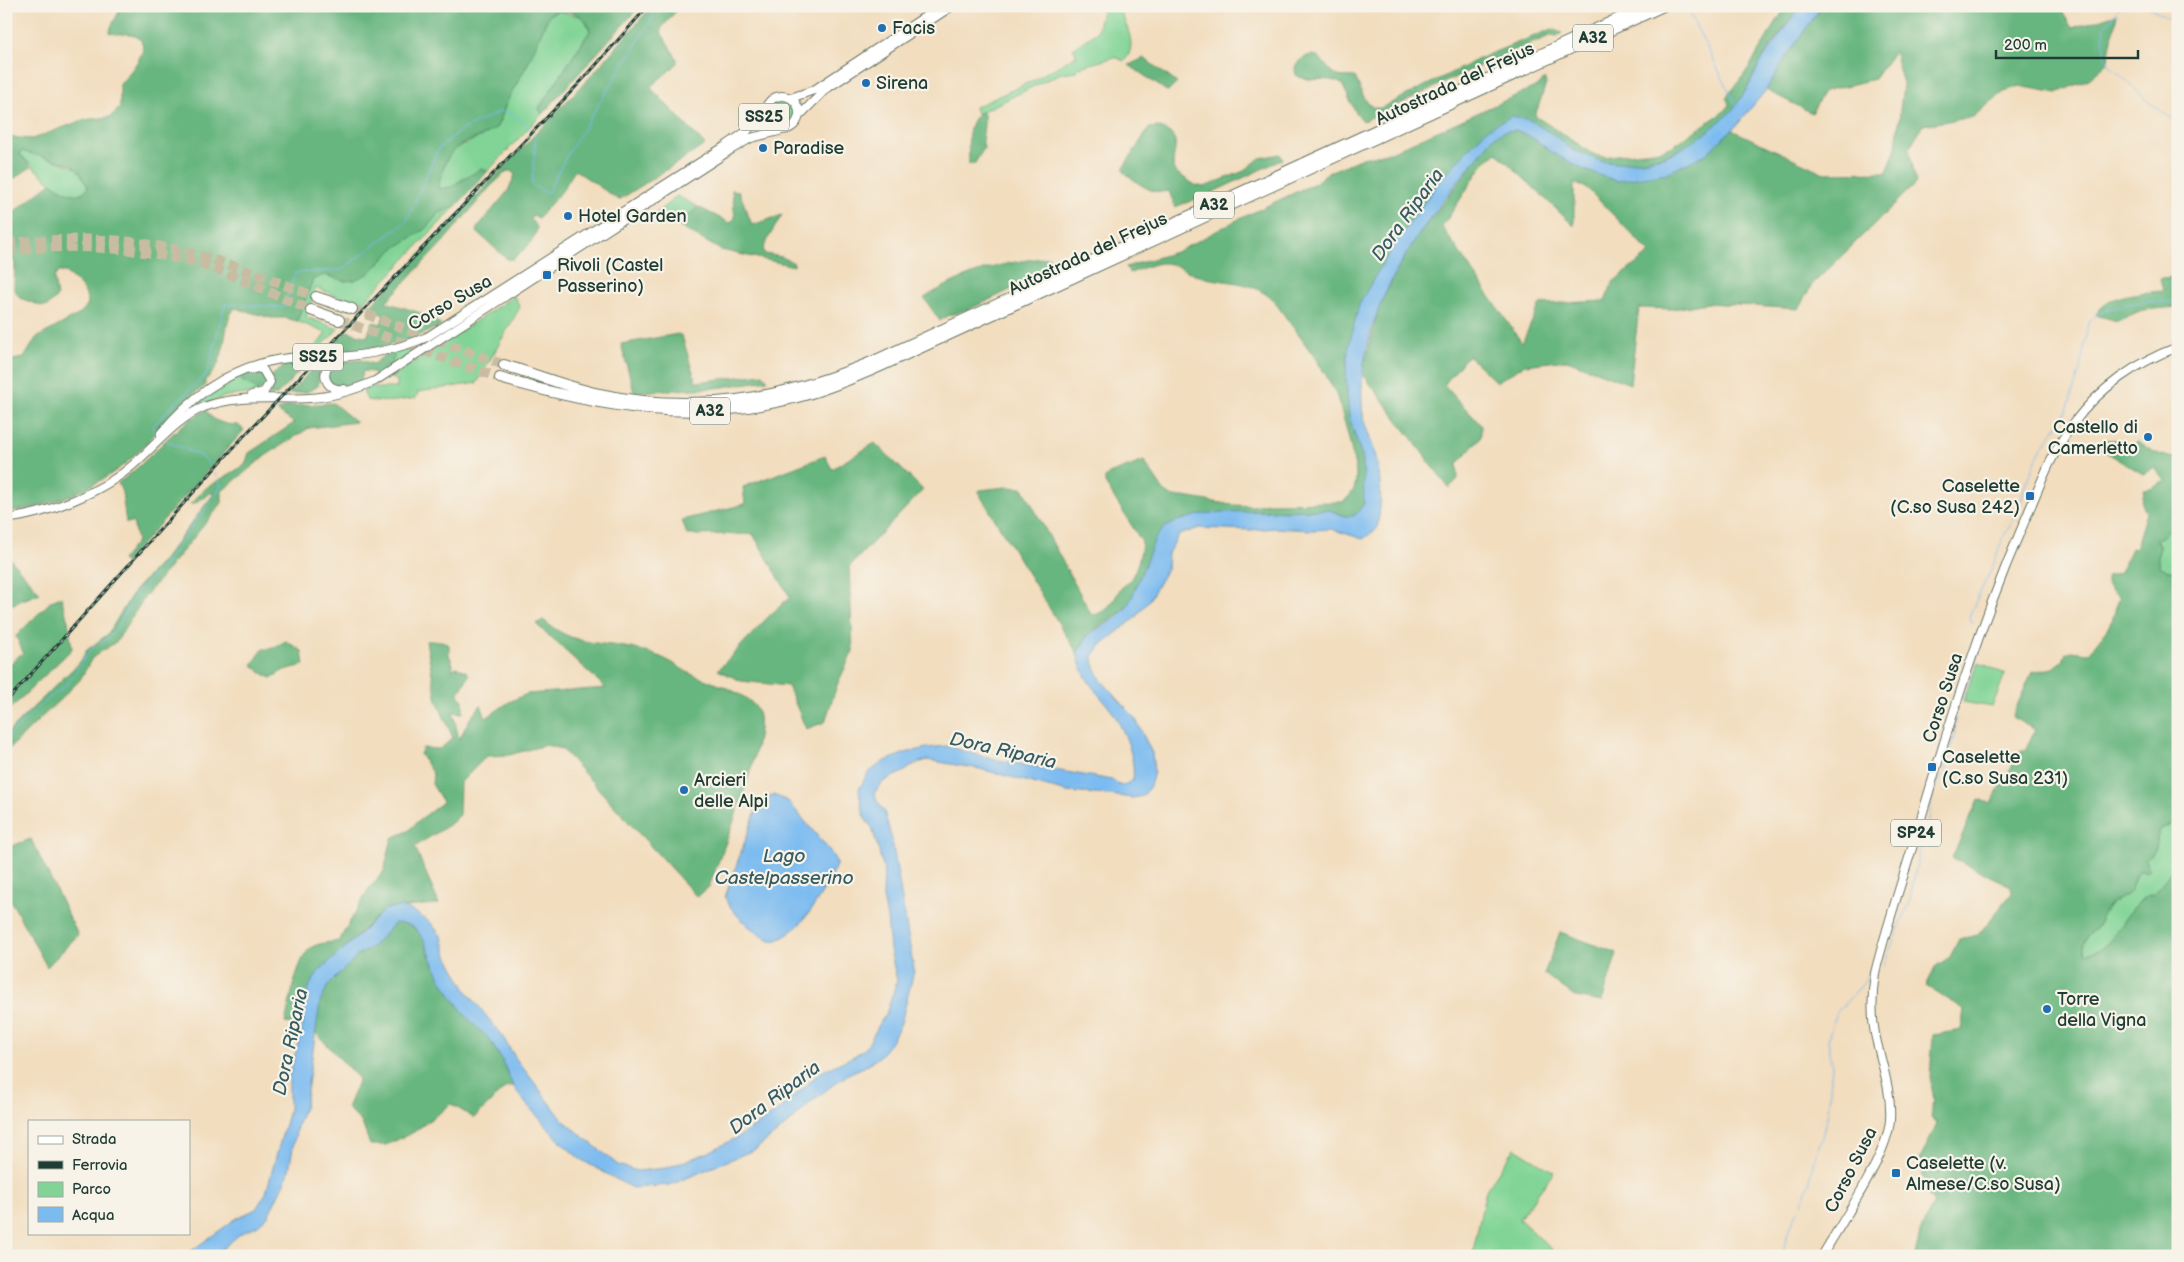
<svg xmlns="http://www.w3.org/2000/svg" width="2184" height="1262" font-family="'Balsamiq Sans',sans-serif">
<rect width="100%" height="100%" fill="#f7f3e8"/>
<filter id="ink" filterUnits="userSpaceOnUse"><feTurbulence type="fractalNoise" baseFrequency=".02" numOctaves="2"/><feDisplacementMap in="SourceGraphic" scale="10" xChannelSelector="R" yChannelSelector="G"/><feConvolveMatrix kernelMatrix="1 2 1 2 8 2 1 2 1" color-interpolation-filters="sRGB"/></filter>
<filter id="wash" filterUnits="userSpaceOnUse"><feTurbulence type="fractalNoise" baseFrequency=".0096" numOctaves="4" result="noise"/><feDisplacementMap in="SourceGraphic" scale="20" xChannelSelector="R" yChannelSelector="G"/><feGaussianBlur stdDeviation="1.12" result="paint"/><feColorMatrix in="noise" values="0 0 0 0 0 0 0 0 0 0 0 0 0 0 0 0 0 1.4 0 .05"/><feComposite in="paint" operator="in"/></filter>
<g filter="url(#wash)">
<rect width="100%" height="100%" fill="#f2ddbe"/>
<path fill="#81d496" stroke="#508865" d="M1103 6H1118C1124 23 1140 45 1124 61L1115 57 1080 67 1076 71 1061 73 977 114 975 107 1032 81 1077 55 1073 48 1097 32Z
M558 11 584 17 590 31 539 108 542 114 487 172 486 170 467 176 451 187 440 189 438 183 448 155 453 150 490 132 500 122 507 101 527 65 549 15Z
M768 114a14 14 0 1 1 28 0a14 14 0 1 1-28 0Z
M21 151 41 155 77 168 88 187 87 190 76 195C51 188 38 171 20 154L19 152Z
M677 196 698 207 678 226 655 214Z
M455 207 361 305 316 288 306 317 338 329 318 350 315 348 326 333 297 321 313 279 325 275 345 281 379 264 393 249 425 229 439 212Z
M514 296 520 307 477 383 418 392 416 398C399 401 384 403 367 400L363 391 375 386 376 388H397V380L390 378Z
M429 341 387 370 379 374 384 367 388 365 395 351Z
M248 372 246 376 259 393 226 396 194 409 192 408V404L222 384Z
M2170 529H2178V571C2170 573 2166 570 2160 566L2158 555 2160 546 2155 539 2162 537Z
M1978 662 2005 674 1992 707 1963 702Z
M2178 821V865C2168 872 2164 883 2156 892 2153 895 2149 895 2145 897 2140 900 2135 906 2131 911 2114 930 2114 948 2085 954L2083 944 2087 937 2098 925 2104 911 2113 902 2125 896 2130 891 2137 873 2146 864V859C2153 852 2160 843 2158 832L2161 829Z
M1515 1148 1554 1172 1519 1219 1559 1256H1472L1486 1190Z"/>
<path fill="#68b67f" stroke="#447a5a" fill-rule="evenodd" d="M120 6H640L542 114 539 108 590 31C588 14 563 5 549 15L527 65 507 101 497 127C474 144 454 137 443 169 441 177 438 181 440 189L451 187 482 168 487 172 455 207 439 213 425 229 393 249 369 273 355 280 345 281 325 275 313 279 297 321 285 318H271L235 308C221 322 230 362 205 380V386C178 403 160 431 137 453 105 485 50 508 6 512V349L12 360 24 358 36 338 78 315 88 305C88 290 75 280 65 272H59L54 277 57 297 48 306H41L20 298 14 289 15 263 11 258 6 260V218L51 183C61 189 81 203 88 187L79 171 71 164 21 151 20 154 31 167 6 184V137L32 139 83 120 110 117 120 108V84C126 76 155 48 137 37 130 32 118 35 110 33 110 23 119 17 120 6Z
M652 6H680L661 29V32L677 59V64L650 87 705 145 619 200 575 170 562 191 538 218 534 215 530 219 537 227C536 242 523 250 513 259H507L477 232V228L508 191 515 175 512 171H507L491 186 441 244 386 302C405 309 424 311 441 325 405 345 365 351 324 354L347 331 367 337 373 322 381 324 384 315 368 309 591 76Z
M1787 6H1800C1786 26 1770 45 1758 66 1750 81 1743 98 1732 112 1699 149 1635 175 1587 157 1568 150 1548 131 1530 120L1487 129 1441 179 1396 242 1359 305 1348 350 1346 375 1349 417 1363 460 1364 504 1354 516H1345L1329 510C1279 511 1225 508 1177 521L1136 585C1127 618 1113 615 1090 633 1085 637 1081 647 1077 653L978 492 980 490 1006 487 1023 488 1091 614 1095 615C1107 610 1113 603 1119 591 1121 587 1127 584 1130 580 1137 570 1141 554 1142 542L1105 483V478L1109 474 1144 461 1164 491 1173 497H1184L1233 505 1253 506 1268 503 1342 502C1351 497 1356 488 1356 477 1356 463 1340 400 1333 388 1317 357 1294 330 1275 302 1250 277 1225 285 1196 275 1185 271 1175 263 1163 263 1152 263 1140 270 1130 273L1126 267 1179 251 1235 221 1315 183 1327 173 1362 158 1391 152 1537 86 1545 79 1546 84 1535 116 1595 155 1604 157 1617 155 1662 150 1673 146 1726 110 1729 104 1726 97C1752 70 1765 36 1787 6Z
M1822 6H2063L2060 8 2072 28 2117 14 2107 64 2089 79 2057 93 2019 86 2003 92 1973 117 1923 125 1909 148 1916 183 1812 285 1798 309 1707 303 1673 309 1639 308 1630 384 1567 360 1525 365 1496 382 1468 355 1444 385 1481 425V437L1457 464 1458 479 1449 488 1362 373 1379 307 1397 271 1416 238 1494 137 1505 131 1516 130 1533 138 1553 153 1584 170 1617 181 1634 178 1706 154 1732 130 1824 173 1887 172 1896 147 1903 84 1894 51 1874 79 1824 91 1812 113 1766 90 1785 58ZM1497 153 1574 226V183L1587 188 1650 253 1613 282 1605 301 1540 304 1522 343 1442 227 1484 163Z
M1552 29 1562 33 1557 36H1550C1485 60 1426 93 1363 121L1355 111 1342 84C1328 75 1309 84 1296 75 1294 67 1295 64 1302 59 1320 46 1324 69 1336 75 1342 78 1349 76 1355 77 1361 89 1366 111 1381 108L1487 55Z
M1144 58 1177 83 1168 92 1129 65Z
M983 111C987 123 980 135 984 148L975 163 969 165C969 147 964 120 983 111Z
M1158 127C1188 138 1169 151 1174 171L1195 185 1204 187 1244 171 1260 158 1280 154 1283 159 1209 194 1175 207 1169 191C1150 195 1138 183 1124 172L1123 168 1149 128Z
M732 190 739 191 752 225 782 215 766 242 763 251 765 254 782 257 794 263V266L721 250 678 226 698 207 730 223 735 218Z
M1050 257 1056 268 972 308 947 316 940 321 924 298C969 271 999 263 1050 257Z
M2178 277V307L2142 310 2117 321 2096 315C2108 293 2141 293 2163 291L2160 278Z
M678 334 682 336 696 382 763 374 768 380 716 388 634 392 621 344Z
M395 351 392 364 384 367 379 374 375 375 373 372 363 371 361 381 339 388 328 380V370L331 365 340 362 361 360 373 364 388 353Z
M293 360H310L277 395H269L272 384 271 376C280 371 285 364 293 360Z
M320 361 323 364 318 376V386L307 392 289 394Z
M252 371 264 373 267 387 257 392 254 387 242 381 241 378Z
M333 403 356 422 309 428 265 456 222 491V503L144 598 117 641 92 658 80 680 6 752V734L81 661 86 651 108 634 135 590 162 562 213 495 212 492 197 502 190 504 206 488 245 465 249 453 294 423 277 411 288 406Z
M206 410C212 422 226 425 238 425L244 430 125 563 122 560 137 541 133 522 126 523 122 492 118 483C151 461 169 429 206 410Z
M2103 440H2120L2131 448 2137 442C2150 450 2160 456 2175 458L2178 454V529H2170L2162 537 2156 539 2160 546 2158 555 2160 566 2168 571H2178V821L2161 829 2158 832C2160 844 2154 851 2146 859L2149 869 2145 872 2140 871C2132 876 2134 884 2130 891 2126 897 2118 898 2113 902 2105 907 2103 916 2098 924 2092 934 2078 942 2086 954 2115 948 2115 927 2134 908 2137 904 2141 899 2145 897 2149 895 2153 895 2156 892 2164 883 2168 872 2178 865V1256H1915L1920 1232 1934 1202 1926 1191 1925 1180 1923 1179 1919 1162 1937 1123 1931 1118 1934 1099 1930 1077 1933 1035 1961 1030 1964 1010 1926 986 1936 966 1950 957 1959 939 1978 935 2012 893 2011 886 1952 858 1978 800 1991 803 2021 750H2025L2035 730 2012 717 2032 672 2053 668 2063 661 2066 653 2071 651 2089 653C2097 641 2106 633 2112 620 2115 613 2116 605 2120 597 2112 590 2104 587 2108 576L2120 573 2131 548 2135 549 2146 513 2142 503 2144 490 2151 489 2165 481 2155 467 2143 474 2099 448Z
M875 443 923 490 849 567 853 651 837 685 825 722 806 729 788 686 741 681 718 670 768 617 790 597 753 534 687 535 682 520 745 504 743 487 825 456 832 469Z
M6 554 40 593 6 607Z
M61 597 68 621 72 649 6 713V668L23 652 16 636 51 601Z
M543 620C575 647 599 641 635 649 648 652 660 656 671 662 678 666 684 671 691 674 708 681 748 693 757 709 771 737 720 855 709 887L697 897 562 749 546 745 509 755 487 756 460 783 459 816C447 829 429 836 415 847L439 904 385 909 346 946 303 1010V1025L285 1023C290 1004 296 958 312 947 319 943 331 942 339 941L368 890 384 871 392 838 408 831 418 821 443 802 432 784 433 774 420 754 423 748 440 749 453 738 437 701 426 641H442L449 645V655L453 664 452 670 456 667 466 671 469 675 458 695 463 700V713L453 712 459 740 469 720 481 705 486 718 509 702 527 694 606 688 536 624Z
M286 641 302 651 304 665 284 670 271 678 260 672 252 665 263 649H270Z
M31 839 78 935 47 967 6 892V848Z
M395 923 407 924 416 929 424 940 431 960 452 997 467 1017 490 1040 503 1062 513 1086 505 1088 474 1118 451 1104 414 1132 386 1145H370L362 1123 347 1108 359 1079 315 1032 320 1002 328 985 358 955 372 947Z
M1560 932 1617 953 1602 1002 1576 997 1544 974Z"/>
<path fill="#7cbbf0" stroke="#4e7c92" d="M1800 6H1822L1785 58 1766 90 1737 125 1706 154 1667 173 1617 181 1584 170 1553 153 1533 138 1516 130 1505 131 1494 137C1433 212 1357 299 1362 403 1362 419 1369 435 1374 450 1382 478 1382 502 1377 529L1363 539 1331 529 1314 530 1275 528 1251 530 1199 528 1179 535 1168 553 1167 569 1148 602 1134 619 1102 644 1093 656 1094 665 1101 680 1135 718 1152 753 1154 772 1150 786 1143 796 1132 798 1110 795 1067 792 980 769 927 760 915 764 905 771 884 781 874 793 877 801 884 811 892 840 914 971 901 1023 891 1042 879 1057 864 1067 850 1073 833 1085 812 1101 789 1123 756 1149 670 1185 632 1188 580 1159 563 1144 527 1105 513 1086 503 1062 490 1040 467 1017 452 997 440 978 424 940 416 929 407 924 395 923 372 947 358 955 328 985 320 1002 305 1105 297 1126 288 1175 268 1216 258 1225 240 1234 214 1256H184L237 1218 256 1209 266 1193 289 1110V1077L303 1025V1010L310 985 319 971 358 936 385 909 400 907 413 911 431 923 442 937 447 956 466 990 502 1036 517 1060 563 1120 618 1165 637 1171 666 1168 707 1153 740 1136 763 1121 779 1110 819 1073 854 1056 866 1048 887 1011 897 981 890 949 887 918 883 898 884 870 872 827 865 819 861 804 859 789 868 773 883 762 905 753 927 748 947 746 992 759 1112 780 1123 786 1133 780C1136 758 1124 728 1111 710 1096 690 1082 679 1077 653L1089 634 1116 618 1126 608 1132 597 1155 539 1164 528 1177 521 1203 514 1223 512 1329 510 1345 516H1354L1364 504 1363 460 1349 417 1346 375 1348 350 1359 305 1374 278 1396 242 1441 179 1487 129 1512 116 1530 120 1554 135 1573 150 1600 161 1616 163 1642 161 1663 157 1677 151 1705 134 1733 110 1750 84 1759 65Z
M774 795 788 801 830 851 837 863C826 888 802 935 773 941 758 937 730 912 725 897L759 802 767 796Z"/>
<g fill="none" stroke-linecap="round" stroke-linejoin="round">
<path stroke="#7cbbf0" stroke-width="1" d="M1686 6 1736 105
M2120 6 2105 27 2103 41 2104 54 2109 64 2150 103 2178 123
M2148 6 2170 19 2178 29
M536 135 532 185 547 193 566 157 660 6
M153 431V426L179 399 207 374 225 304 284 307 295 273 341 270 406 222 438 149 461 130 499 112C512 110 520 119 530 128
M167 441 203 457 210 466
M214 472 217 477
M1972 624 1969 618 1971 612 1994 563 2002 540 2019 509 2024 488 2039 453 2067 410 2080 370 2088 324C2104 301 2153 300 2178 302
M1962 700 1982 642
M6 738 35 710 67 684 90 650 108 638 116 629 137 592 164 565 221 487 219 479
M1883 966 1909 904 1919 852 1928 832 1930 810 1934 790 1946 771 1955 732 1956 717
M1802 1203 1810 1180 1814 1160 1822 1137 1828 1113 1832 1066 1828 1039 1834 1018 1837 1012 1861 986 1871 970
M1783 1256 1786 1237 1798 1210"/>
</g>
</g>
<g filter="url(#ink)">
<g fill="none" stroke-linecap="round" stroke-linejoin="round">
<path stroke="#c8bda2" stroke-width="10" stroke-dasharray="10 5" stroke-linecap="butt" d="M6 243C44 240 83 238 121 241 189 247 252 272 316 297
M6 251C76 242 158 247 224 272 253 284 282 298 311 310
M352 309 504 365
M339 320 500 378"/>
<g stroke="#697564" stroke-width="10">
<path id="major" d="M765 113a17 17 0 1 1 34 0a17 17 0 1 1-34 0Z
M791 98 814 90 941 6
M799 116 826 89 952 6
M339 360 328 365C321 378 328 391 344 389
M251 370 257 368 263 370 270 382 264 392 252 395
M161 433C194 393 236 364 289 358 305 356 322 357 338 357 368 355 399 349 427 337L727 145 747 131 764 112
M6 519C47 514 103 492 134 464 156 445 176 419 204 407 237 394 275 400 309 398 332 397 354 390 375 381L732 149 751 138 779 131
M1822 1256C1841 1223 1888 1155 1890 1120 1892 1091 1881 1062 1875 1034 1871 1013 1872 993 1875 973 1887 925 1903 878 1917 832 1947 730 1978 630 2020 532 2036 496 2049 456 2073 424 2099 388 2137 362 2178 347"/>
</g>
<g stroke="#697564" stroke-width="12">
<path id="highway" d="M316 297 352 309
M311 310 339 320
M504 365C534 374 565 386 595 393 696 415 780 400 874 361L1646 6
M500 378C599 407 692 424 794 398 825 390 854 378 883 365L1663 6"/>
</g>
<use href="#major" stroke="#fff" stroke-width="8"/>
<use href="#highway" stroke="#fff" stroke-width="10"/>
<g stroke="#1f3d34" stroke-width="3">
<path id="rail" d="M6 702 243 437 588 74 648 6"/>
</g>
<use href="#rail" stroke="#f7f3e8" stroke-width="1" stroke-dasharray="4" stroke-linecap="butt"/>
</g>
</g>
<g fill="#1f6fb2" stroke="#f7f3e8" stroke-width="2">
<circle cx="882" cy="28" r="5"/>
<circle cx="866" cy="83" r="5"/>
<circle cx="763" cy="148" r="5"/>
<circle cx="568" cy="216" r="5"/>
<rect x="542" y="270" width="10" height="10" rx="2.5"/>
<circle cx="2148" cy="437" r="5"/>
<rect x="2025" y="491" width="10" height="10" rx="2.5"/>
<rect x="1927" y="762" width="10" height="10" rx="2.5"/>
<circle cx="684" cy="790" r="5"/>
<circle cx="2047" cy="1009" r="5"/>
<rect x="1891" y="1168" width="10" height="10" rx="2.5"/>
</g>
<g text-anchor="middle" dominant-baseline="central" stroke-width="4.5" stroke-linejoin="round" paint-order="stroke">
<g fill="#f7f3e8" stroke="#60746a" stroke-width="1">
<rect x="1573" y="24.5" width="40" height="27" rx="4"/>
<rect x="739" y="103.5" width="50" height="27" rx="4"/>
<rect x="1194" y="191.5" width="40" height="27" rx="4"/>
<rect x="293" y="343.5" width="50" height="27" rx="4"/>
<rect x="690" y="397.5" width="40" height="27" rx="4"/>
<rect x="1891" y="819.5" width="50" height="27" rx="4"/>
</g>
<g font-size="16" font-weight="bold" fill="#1f3d34">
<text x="1593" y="38">A32</text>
<text x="764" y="117">SS25</text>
<text x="1214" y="205">A32</text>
<text x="318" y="357">SS25</text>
<text x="710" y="411">A32</text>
<text x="1916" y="833">SP24</text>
</g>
<g font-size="18" fill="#1f3d34" stroke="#f7f3e8" text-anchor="start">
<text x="892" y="28">Facis</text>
<text x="876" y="83">Sirena</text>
<text x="773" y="148">Paradise</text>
<text x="578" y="216">Hotel Garden</text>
<text x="557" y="265">Rivoli (Castel<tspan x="557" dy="21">Passerino)</tspan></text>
<text x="2138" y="427" text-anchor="end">Castello di<tspan x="2138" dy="21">Camerletto</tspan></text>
<text x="2020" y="486" text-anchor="end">Caselette<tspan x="2020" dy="21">(C.so Susa 242)</tspan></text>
<text x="1942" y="757">Caselette<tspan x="1942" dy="21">(C.so Susa 231)</tspan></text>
<text x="694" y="780">Arcieri<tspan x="694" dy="21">delle Alpi</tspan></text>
<text x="2057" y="999">Torre<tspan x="2057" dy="21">della Vigna</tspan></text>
<text x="1906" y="1163">Caselette (v.<tspan x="1906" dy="21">Almese/C.so Susa)</tspan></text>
</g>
<g font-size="18" fill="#1f3d34" stroke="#f7f3e8">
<text transform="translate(1455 84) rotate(-25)">Autostrada del Frejus</text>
<text transform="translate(1088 254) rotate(-25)">Autostrada del Frejus</text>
<text transform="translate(450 303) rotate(-30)">Corso Susa</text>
<text transform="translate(1943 698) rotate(-72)">Corso Susa</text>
<text transform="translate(1851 1170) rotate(-63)">Corso Susa</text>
</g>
<g font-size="19" font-style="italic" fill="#365c63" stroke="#f7f3e8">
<text transform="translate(1408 215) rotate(-54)">Dora Riparia</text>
<text transform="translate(1003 751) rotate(13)">Dora Riparia</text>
<text x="784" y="856">Lago<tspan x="784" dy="22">Castelpasserino</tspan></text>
<text transform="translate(291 1042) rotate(-78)">Dora Riparia</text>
<text transform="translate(775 1098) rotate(-37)">Dora Riparia</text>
</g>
</g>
<rect width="2184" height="1262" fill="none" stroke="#f7f3e8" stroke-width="25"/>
<rect x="28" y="1120" width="162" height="115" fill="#f7f3e8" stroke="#a1aaa0"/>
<rect x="38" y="1136" width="25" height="8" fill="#ffffff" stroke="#a1aaa0"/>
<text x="72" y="1144" font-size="15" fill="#1f3d34">Strada</text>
<rect x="38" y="1161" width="25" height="8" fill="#1f3d34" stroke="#a1aaa0"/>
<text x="72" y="1170" font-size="15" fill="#1f3d34">Ferrovia</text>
<rect x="38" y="1182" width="25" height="15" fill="#81d496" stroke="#a1aaa0"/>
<text x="72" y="1194" font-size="15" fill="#1f3d34">Parco</text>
<rect x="38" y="1207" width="25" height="15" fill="#7cbbf0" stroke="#a1aaa0"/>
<text x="72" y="1220" font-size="15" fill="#1f3d34">Acqua</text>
<path d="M1996 50v8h142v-8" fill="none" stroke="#1f3d34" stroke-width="2.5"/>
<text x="2004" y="50" font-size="15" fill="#1f3d34" stroke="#f7f3e8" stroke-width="4" paint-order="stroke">200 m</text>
</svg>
